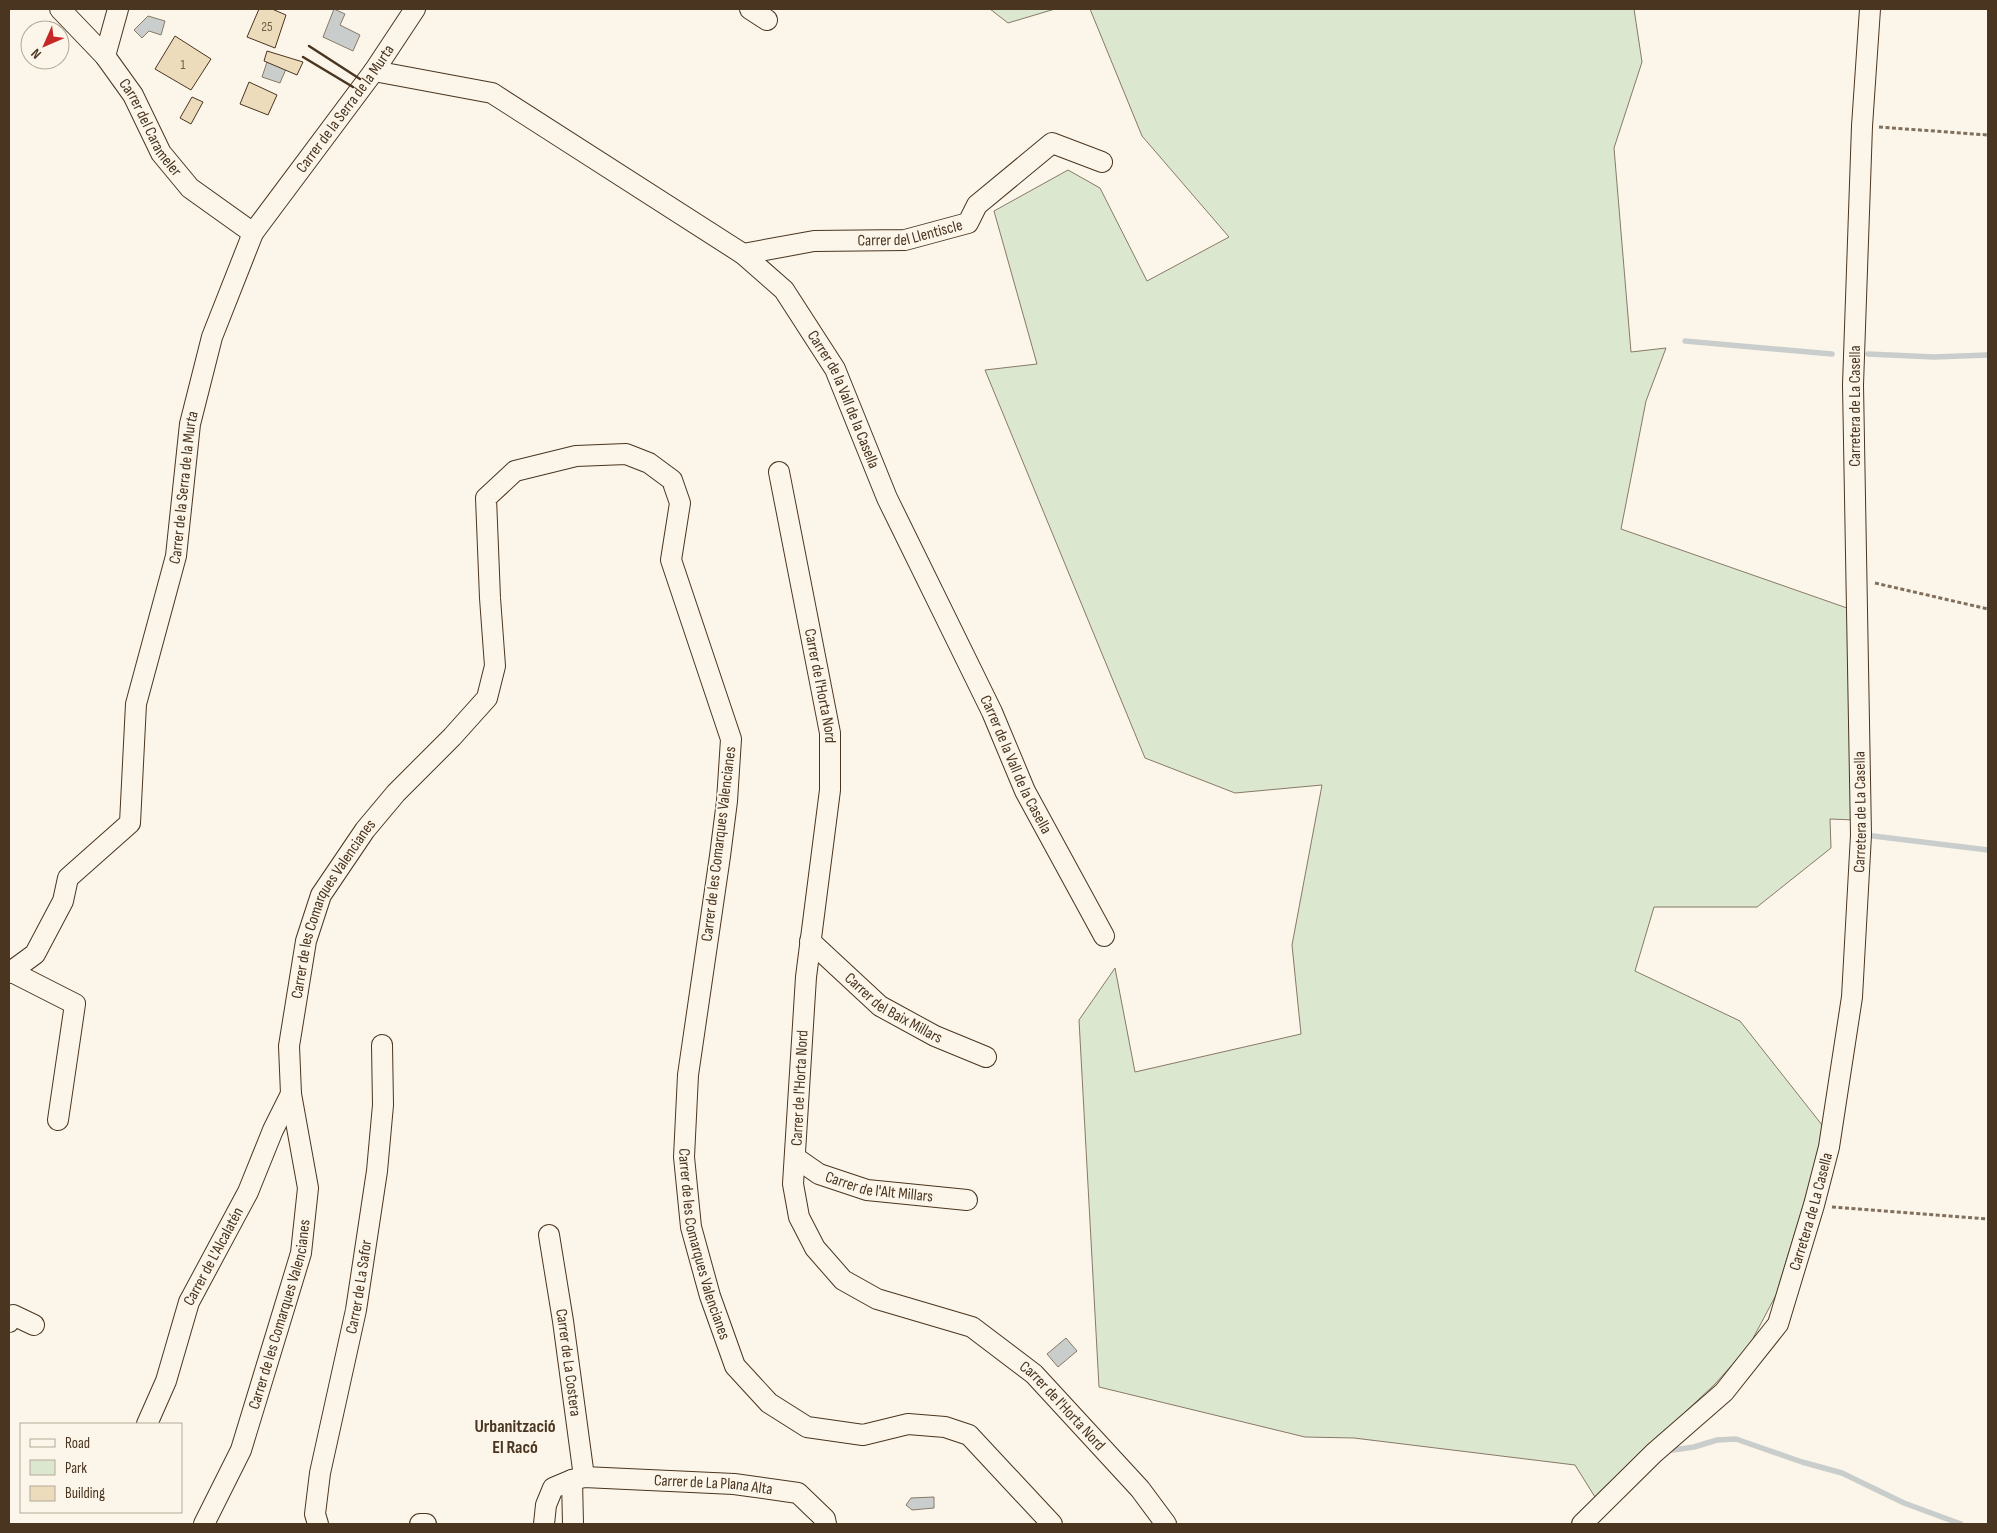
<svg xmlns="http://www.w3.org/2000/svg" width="1997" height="1533" font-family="'Sofia Sans Condensed',sans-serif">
<rect width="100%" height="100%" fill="#fbf6e9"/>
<path fill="#dce7d0" stroke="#887966" d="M990 9H1055L1008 23Z
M1090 9H1634L1642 62 1614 148 1631 352 1666 348 1646 401 1621 529 1847 608 1855 820 1830 819 1831 848 1757 907H1654L1635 971 1740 1021 1826 1130 1776 1295 1749 1346 1715 1384 1595 1497 1575 1465 1354 1438 1305 1437 1099 1387 1079 1020 1115 968 1135 1072 1301 1034 1292 945 1322 785 1235 793 1145 758 985 370 1037 364 994 211 1068 170 1100 188 1147 281 1229 237 1142 136Z"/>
<path fill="#c9cecd" stroke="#887966" d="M334 9 345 14 340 25 360 35 353 51 323 37Z
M148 16 165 21 161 35 149 31 142 38 134 30Z
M267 62 286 69 280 83 262 77Z
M1066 1338 1077 1351 1058 1367 1047 1354Z
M934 1497V1508L912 1510 906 1505 911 1498Z"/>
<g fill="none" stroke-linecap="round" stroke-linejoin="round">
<path stroke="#c9cecd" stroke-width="5.5" d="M1685 341 1832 354
M1868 354 1934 357 1988 355
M1865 835 1988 850
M1666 1451 1694 1447 1717 1440 1736 1439 1802 1462 1842 1473 1904 1503 1961 1524"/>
</g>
<path fill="#ecdcbc" stroke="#4a3520" d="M259 9H272L286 15 275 48 247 37Z
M175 36 211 59 191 90 155 69Z
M267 51 303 62 297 75 264 61Z
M249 82 277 95 268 115 240 104Z
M192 97 203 102 191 124 180 118Z"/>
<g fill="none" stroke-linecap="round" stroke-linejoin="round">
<g stroke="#4a3520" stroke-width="22">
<g id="minor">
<path id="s1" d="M60 9 105 56 133 95 161 153 190 188 253 233"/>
<path d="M750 9 767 20"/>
<path d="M105 56 118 9"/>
<path id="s2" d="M374 71 492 93 743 254 784 290 835 369 887 498 992 712 1025 791 1104 936"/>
<path id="s3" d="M743 254 814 241 905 240 968 223 977 205 1052 143 1102 162"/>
<path id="s4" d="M779 472 830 733V790L806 977 793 1184 799 1217 815 1248 843 1280 877 1299 972 1327 1034 1374 1140 1489 1166 1524"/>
<path id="s5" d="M810 941 880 1006 935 1036 986 1057"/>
<path d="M12 972 75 1004 58 1120"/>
<path id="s6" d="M9 973 35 954 63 901 68 878 130 823 136 704 176 556 190 424 212 337 253 233 374 71 415 9"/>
<path id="s7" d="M796 1158 819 1174 867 1190 967 1200"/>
<path id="s8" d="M549 1235 563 1321 584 1477"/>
<path d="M9 1322 13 1315 34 1325"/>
<path id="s9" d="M147 1424 166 1381 189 1302 248 1192 273 1130 291 1094"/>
<path d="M572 1480 573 1524"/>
<path id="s10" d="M204 1524 241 1450 301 1253 308 1188 291 1094 289 1046 306 941 321 895 365 830 396 793 452 737 487 698 495 666 490 598 486 498 515 471 576 456 626 454 649 463 672 480 680 503 671 560 731 739 727 801 720 856 688 1075 684 1157 691 1227 710 1296 735 1366 769 1403 807 1427 863 1435 908 1424 945 1427 969 1435 1052 1524"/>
<path id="s11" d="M318 1524 315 1514 320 1473 356 1310 377 1171 383 1105 382 1045"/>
<path d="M420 1524H426"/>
<path id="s12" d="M544 1524 546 1505 553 1488 572 1480 584 1477 734 1484 798 1493 825 1519 826 1524"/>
<path id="s13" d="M1582 1524 1654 1453 1724 1392 1778 1324 1814 1205 1829 1147 1852 997 1861 835 1853 385 1862 126 1870 9"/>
</g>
</g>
<path stroke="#7f6f5c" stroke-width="3" stroke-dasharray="4 2.5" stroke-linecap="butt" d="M1879 127 1988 135
M1875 583 1988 609
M1832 1207 1988 1219"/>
<use href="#minor" stroke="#fbf6e9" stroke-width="20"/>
<path stroke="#4a3520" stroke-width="2.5" d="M309 46 360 79
M303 57 353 87"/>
</g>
<g text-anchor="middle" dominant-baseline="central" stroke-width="4" stroke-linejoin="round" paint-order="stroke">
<g font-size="14" fill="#725f47">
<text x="267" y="26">25</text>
<text x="183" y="64">1</text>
</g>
<g font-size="16" fill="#4a3520" stroke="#fbf6e9">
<text stroke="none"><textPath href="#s6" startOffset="960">Carrer de la Serra de la Murta</textPath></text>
<text stroke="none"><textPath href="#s1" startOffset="150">Carrer del Carameler</textPath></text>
<text stroke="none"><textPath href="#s3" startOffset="169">Carrer del Llentiscle</textPath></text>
<text stroke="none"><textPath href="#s2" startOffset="598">Carrer de la Vall de la Casella</textPath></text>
<text transform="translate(1855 406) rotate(-90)">Carretera de La Casella</text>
<text stroke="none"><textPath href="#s6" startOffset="540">Carrer de la Serra de la Murta</textPath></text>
<text stroke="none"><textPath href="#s4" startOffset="218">Carrer de l'Horta Nord</textPath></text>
<text stroke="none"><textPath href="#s2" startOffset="1002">Carrer de la Vall de la Casella</textPath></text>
<text stroke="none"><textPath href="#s13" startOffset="802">Carretera de La Casella</textPath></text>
<text transform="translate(719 844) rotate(-83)">Carrer de les Comarques Valencianes</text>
<text stroke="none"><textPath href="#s10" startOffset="644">Carrer de les Comarques Valencianes</textPath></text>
<text stroke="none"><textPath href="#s5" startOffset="108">Carrer del Baix Millars</textPath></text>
<text transform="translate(800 1088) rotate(-87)">Carrer de l'Horta Nord</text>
<text stroke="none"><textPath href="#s7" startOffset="90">Carrer de l'Alt Millars</textPath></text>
<text stroke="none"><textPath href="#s13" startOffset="398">Carretera de La Casella</textPath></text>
<text stroke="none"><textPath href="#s10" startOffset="2099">Carrer de les Comarques Valencianes</textPath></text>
<text stroke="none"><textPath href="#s9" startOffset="181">Carrer de L'Alcalatén</textPath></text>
<text stroke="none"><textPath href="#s11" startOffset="242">Carrer de La Safor</textPath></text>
<text stroke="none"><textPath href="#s10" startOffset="224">Carrer de les Comarques Valencianes</textPath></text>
<text stroke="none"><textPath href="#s8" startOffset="129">Carrer de La Costera</textPath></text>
<text stroke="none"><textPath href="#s4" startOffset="1088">Carrer de l'Horta Nord</textPath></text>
<text stroke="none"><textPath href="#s12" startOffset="200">Carrer de La Plana Alta</textPath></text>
</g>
<g font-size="18" font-weight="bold" fill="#4a3520" stroke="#fbf6e9">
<text x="515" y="1426">Urbanització<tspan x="515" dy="21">El Racó</tspan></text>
</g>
</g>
<rect width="1997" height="1533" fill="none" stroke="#4a3520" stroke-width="20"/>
<rect x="20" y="1423" width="162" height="90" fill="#fbf6e9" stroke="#b4a999"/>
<rect x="30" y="1439" width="25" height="8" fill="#fbf6e9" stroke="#b4a999"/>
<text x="65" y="1448" font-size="15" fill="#4a3520">Road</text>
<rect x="30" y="1460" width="25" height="15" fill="#dce7d0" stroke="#b4a999"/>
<text x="65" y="1473" font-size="15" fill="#4a3520">Park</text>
<rect x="30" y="1486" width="25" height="15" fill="#ecdcbc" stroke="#b4a999"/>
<text x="65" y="1498" font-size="15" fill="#4a3520">Building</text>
<g transform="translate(45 45) rotate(225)"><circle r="24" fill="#fbf6e9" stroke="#b4a999"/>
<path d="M0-4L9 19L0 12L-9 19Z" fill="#c62828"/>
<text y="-8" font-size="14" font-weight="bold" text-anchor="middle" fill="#4a3520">N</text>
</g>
</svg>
